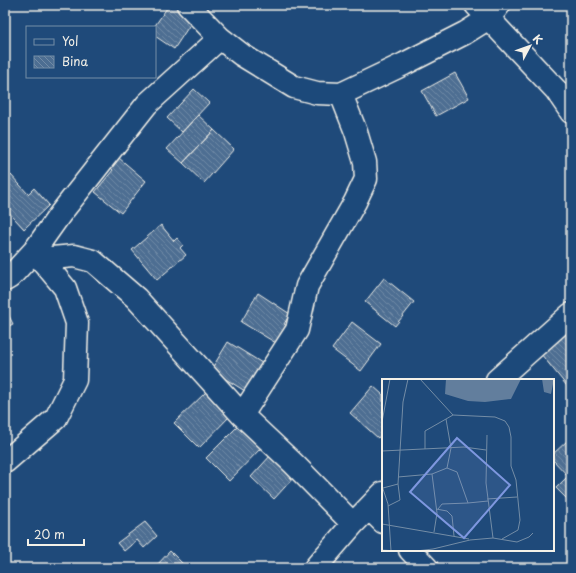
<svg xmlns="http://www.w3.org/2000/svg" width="576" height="573" font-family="'Playpen Sans',sans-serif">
<defs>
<pattern id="building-back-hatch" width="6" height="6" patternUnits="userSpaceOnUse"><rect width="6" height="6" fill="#4d6e92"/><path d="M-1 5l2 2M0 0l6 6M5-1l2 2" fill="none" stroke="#708aa6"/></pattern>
</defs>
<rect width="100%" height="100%" fill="#1f4a7a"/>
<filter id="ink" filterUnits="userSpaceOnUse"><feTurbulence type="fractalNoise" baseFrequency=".025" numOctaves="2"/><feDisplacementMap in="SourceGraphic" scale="8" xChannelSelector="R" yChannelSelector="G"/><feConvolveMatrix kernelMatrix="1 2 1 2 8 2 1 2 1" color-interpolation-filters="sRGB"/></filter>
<g filter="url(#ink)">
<path fill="url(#building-back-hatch)" stroke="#f4f1e8" d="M169 5H177L193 20 174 49 155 36V27H154Z
M455 73 469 98 436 116 422 91Z
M194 89 209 103 182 132 167 118Z
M198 115 214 130 183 163 167 149Z
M214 130 234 149 204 183 183 163Z
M119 158 146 181 121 213 95 192 113 170 111 168Z
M11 175 28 194 34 188 49 205 24 229 5 208V181Z
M161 225 174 241 177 238 183 245 180 248 186 255 157 280 132 250Z
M384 278 414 302 395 326 365 302Z
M258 293 290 314 284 324 287 326 276 343 241 322Z
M5 308 13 324 5 328Z
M352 322 381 344 361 371 332 349Z
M571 330V391L541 354Z
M228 342 262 363 245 391 211 370Z
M373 386 383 395V432L378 438 350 413Z
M206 392 230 416 199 448 174 423Z
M240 424 262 447 229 481 206 458Z
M567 441 571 445V473L568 476 553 460V454Z
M271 455 295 476 274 499 251 477Z
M571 473V503L556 488Z
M145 522 157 536 144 548 137 540 124 551 117 543Z
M170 551 187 568H161L157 565Z"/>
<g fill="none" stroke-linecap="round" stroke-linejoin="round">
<g stroke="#f4f1e8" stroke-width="25">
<path id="minor" d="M188 5 220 38 242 55 294 87 317 93 341 94 404 64 465 33 489 18 499 5
M476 5 556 90 571 112
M341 94 356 132 365 162 366 179 355 202 307 286 297 330 242 415 294 464 353 524
M41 259 74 256 93 261 136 298 242 415
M5 280 10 277 34 251 61 213 147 104 220 38
M497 380 571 314
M5 462 56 418 75 380 77 323 65 288 34 251
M369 508 383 522
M410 550 427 568
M315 568 353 524 383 493"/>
</g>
<use href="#minor" stroke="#1f4a7a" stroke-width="22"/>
</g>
</g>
<g transform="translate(382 379)">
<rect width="172" height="172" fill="#1f4a7a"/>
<path d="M64 0H139L129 20 103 23 86 22 63 15ZM160 0H172L169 15 162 13Z" fill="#627e9d"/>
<path fill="none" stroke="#748da6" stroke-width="1" d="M38 0 71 36M0 43 8 0M105 56 104 104 111 159M43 70V52L71 36 113 38 123 42 127 48 129 58V87L134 101 138 141 136 151 120 160M0 72 82 68 104 71M65 89 75 93 86 124 106 122M50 95 55 134 52 153M16 98 50 95 65 89 69 69 64 40M0 107 6 125 9 172M1 109 16 105 21 23 26 0M105 120 135 118M6 127 18 121 16 105M54 130 65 132 70 137 72 157M56 130 60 125 86 124M0 145 87 160M0 171 15 172M34 172 51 170 88 161 111 159 135 163 147 158 151 154"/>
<path fill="#7e97df" fill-opacity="0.15" stroke="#7e97df" stroke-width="2" d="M75 59 128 106 82 159 28 113Z"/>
<rect width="172" height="172" fill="none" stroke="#f4f1e8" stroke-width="2"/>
</g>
<rect width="576" height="573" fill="none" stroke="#1f4a7a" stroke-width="20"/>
<rect x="10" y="10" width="556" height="553" fill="none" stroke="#f4f1e8" stroke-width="1.5" filter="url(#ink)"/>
<rect x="26" y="26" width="130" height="52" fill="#1f4a7a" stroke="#748da6"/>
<rect x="34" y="39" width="20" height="6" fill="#1f4a7a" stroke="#748da6"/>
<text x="62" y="46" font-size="12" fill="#f4f1e8">Yol</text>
<rect x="34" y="56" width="20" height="12" fill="url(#building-back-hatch)" stroke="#748da6"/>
<text x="62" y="66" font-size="12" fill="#f4f1e8">Bina</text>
<g transform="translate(530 46) rotate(49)" stroke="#1f4a7a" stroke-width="3" paint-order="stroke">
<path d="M0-3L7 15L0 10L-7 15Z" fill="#f4f1e8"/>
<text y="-6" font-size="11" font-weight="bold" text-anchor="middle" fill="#f4f1e8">K</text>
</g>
<path d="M28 539v6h56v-6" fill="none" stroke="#f4f1e8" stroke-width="2"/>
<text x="34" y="539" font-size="12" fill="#f4f1e8" stroke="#1f4a7a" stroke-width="3" paint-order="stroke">20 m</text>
</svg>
